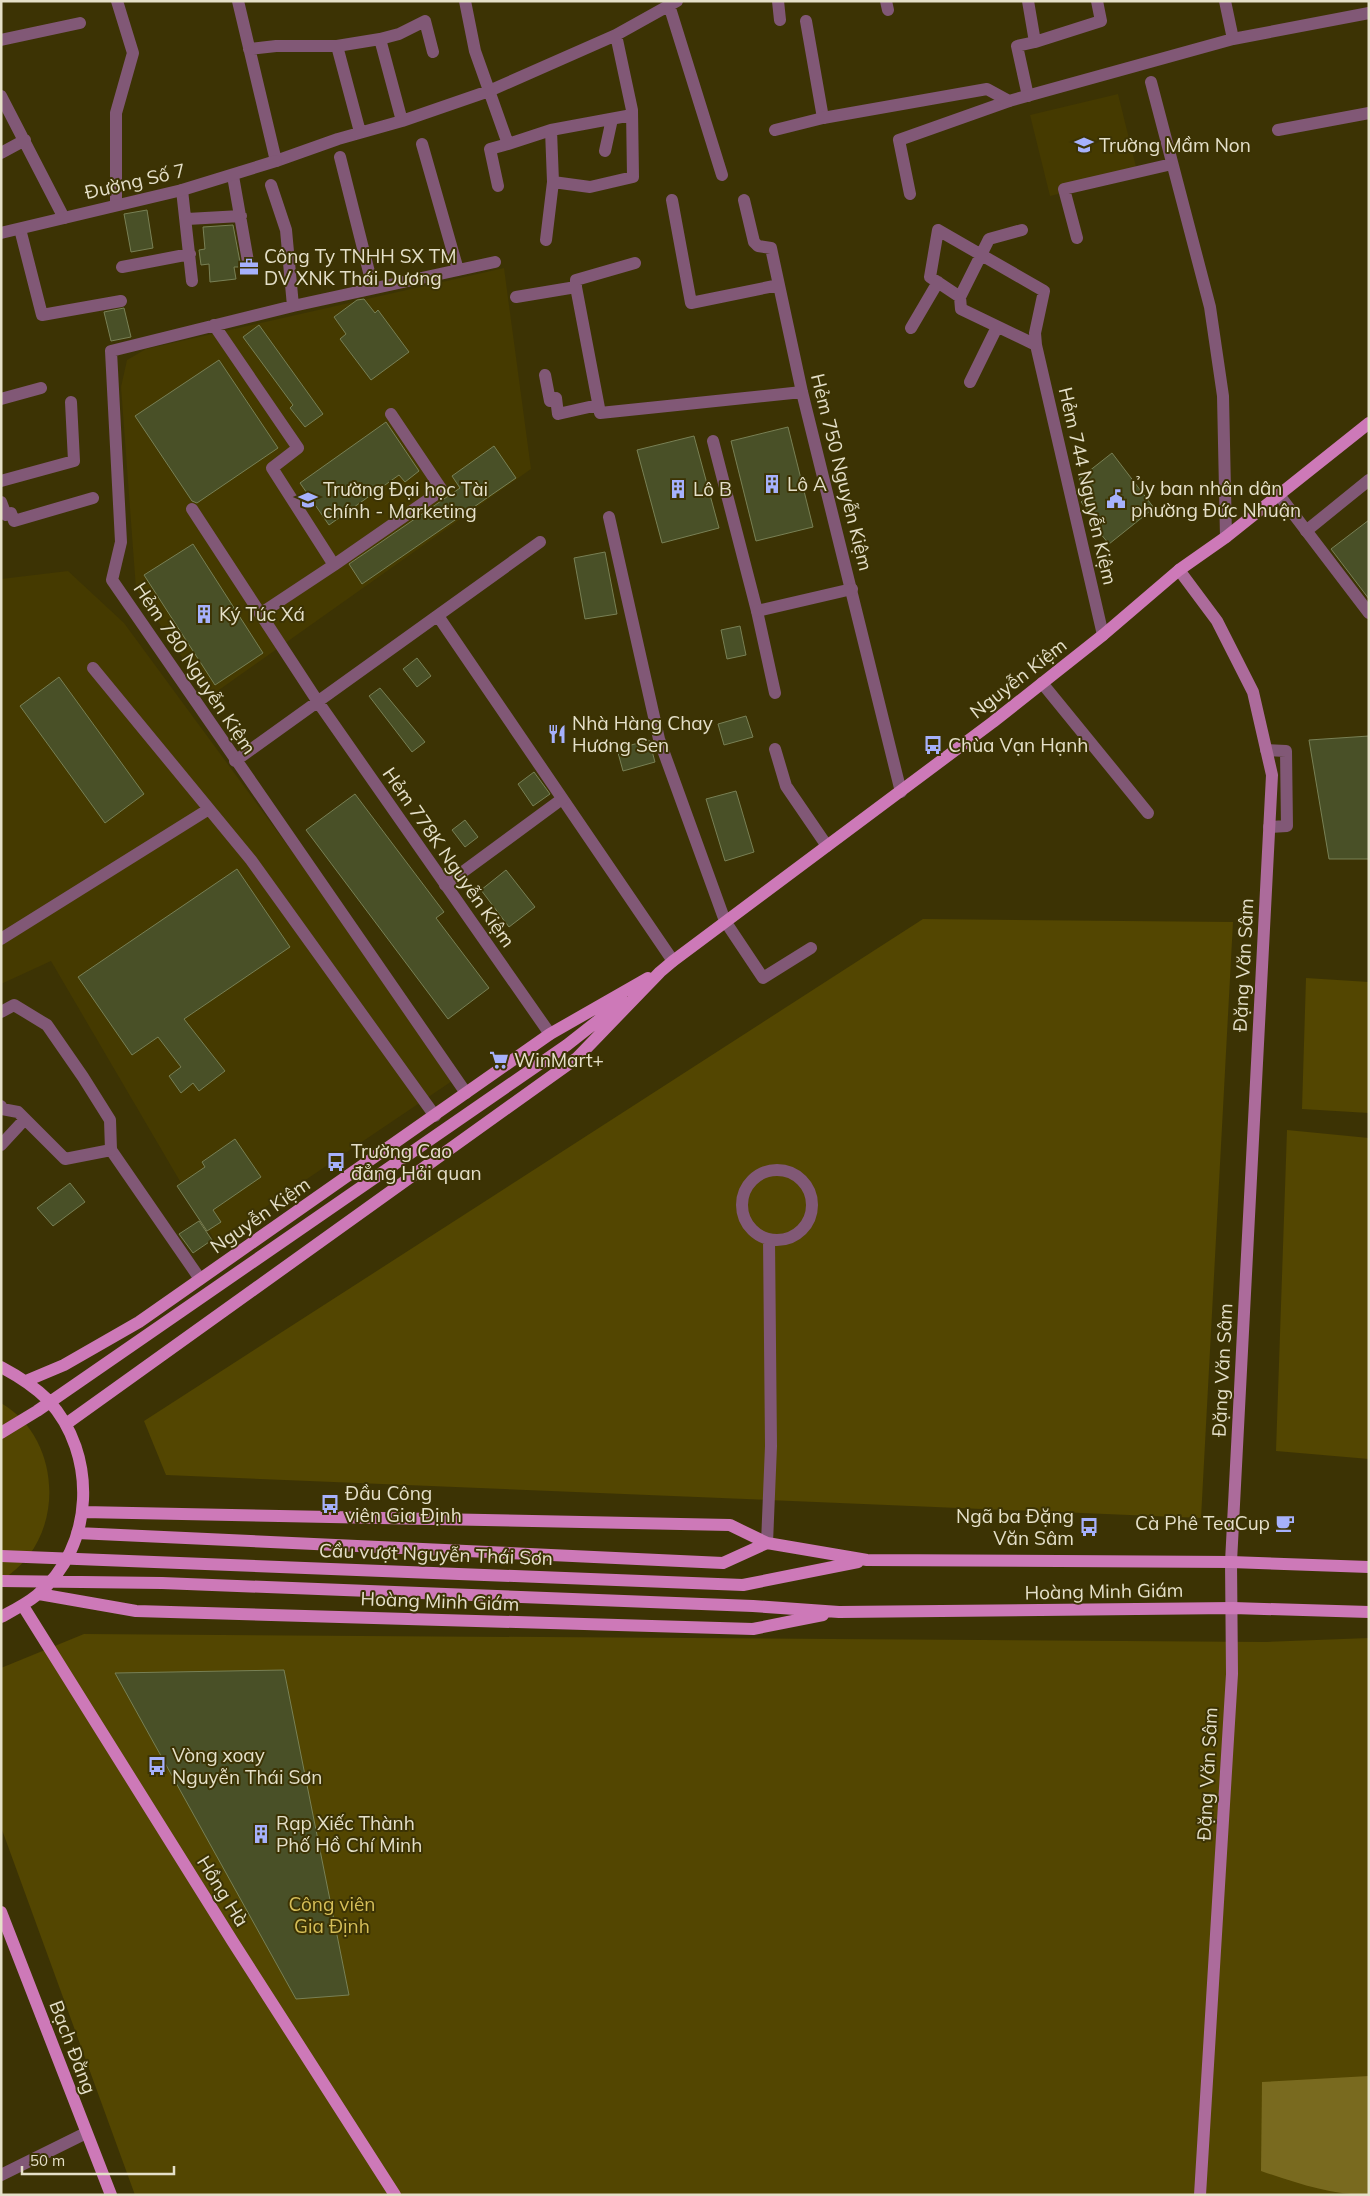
<svg xmlns="http://www.w3.org/2000/svg" width="1370" height="2196" font-family="Mulish,sans-serif">
<rect width="100%" height="100%" fill="#3c3304"/>
<path fill="#453a00" d="M1118 94 1138 175 1050 196 1030 115Z
M504 268 531 469 209 697 136 589 121 387 127 360 146 349Z
M68 571 124 623 458 1077 215 1241 51 961 1 984V579Z"/>
<path fill="#534601" d="M923 919 1233 922 1201 1518 166 1475 144 1421Z
M1306 978 1369 982V1113L1302 1109Z
M1287 1130 1369 1138V1459L1276 1451Z
M1 1403C65 1440 66 1543 1 1580Z
M84 1634 1266 1642 1369 1638V2195H135L1 1827V1668Z"/>
<path fill="#796a1f" d="M1369 2076V2195C1331 2195 1296 2183 1261 2171L1262 2082Z"/>
<path fill="#495027" stroke="#788055" d="M147 210 153 248 131 252 124 214Z
M233 225 241 267H234L236 279 210 282 209 264 201 265 199 250 205 249 203 227Z
M364 299 375 313 378 310 409 352 371 380 340 339 346 334 334 317 357 300Z
M124 308 131 337 111 341 104 312Z
M259 325 323 414 305 427 290 408 293 405 243 337Z
M219 360 278 448 197 503 192 501 135 416Z
M386 422 419 471 405 482 399 475 329 525 300 483Z
M788 427 813 527 756 541 731 441Z
M694 436 719 528 662 543 637 450Z
M494 446 516 478 362 584 349 564 460 488 452 476Z
M1112 453 1154 508 1109 544 1090 521 1094 518 1081 502 1090 493 1079 479Z
M1369 520V599L1331 549Z
M193 544 263 653 215 685 144 575Z
M605 552 617 614 585 619 574 558Z
M740 626 746 655 727 659 721 630Z
M417 658 431 676 417 687 403 669Z
M59 677 144 794 105 823 20 706Z
M380 688 425 742 412 752 369 696Z
M746 716 753 737 724 745 718 724Z
M1369 736V859H1329L1309 740Z
M649 740 655 762 623 771 617 749Z
M534 772 550 794 533 806 518 784Z
M736 791 754 852 725 861 706 799Z
M355 794 444 912 436 918 489 988 448 1019 306 830Z
M465 820 478 837 465 847 452 830Z
M237 869 290 947 184 1019 225 1071 199 1091 193 1083 181 1093 169 1076 181 1067 158 1037 132 1055 78 977Z
M506 870 535 907 509 927 481 890Z
M235 1139 261 1177 213 1210 221 1222 207 1231 177 1186 205 1167 202 1162Z
M70 1183 85 1202 53 1226 37 1208Z
M199 1221 212 1240 193 1253 179 1234Z
M284 1670 349 1995 296 1999 115 1673Z"/>
<g fill="none" stroke-linecap="round" stroke-linejoin="round">
<path stroke="#815876" stroke-width="12" d="M238 1 276 161 338 139 402 121 489 91 616 35 677 1
M465 1 475 51 508 144 551 130
M778 1 780 20
M886 1 888 10
M669 5 722 175
M806 21 823 118
M380 39 399 34 425 21 433 52
M1 40 80 23
M1035 42 1101 21 1097 1
M249 49 276 46H337
M1151 82 1210 307 1223 396 1226 537
M1 96 64 218
M1028 96 1017 46 1035 42 1028 1
M1278 130 1369 113
M360 132 337 46 380 39 402 121
M422 144 458 270
M605 151 612 119
M1 153 25 140
M340 157 373 288
M233 176 249 267
M553 182 551 130 632 115
M271 185 286 230 293 306
M498 186 490 149 508 144
M182 190 192 281
M910 194 899 140 1009 101
M672 200 691 303 779 285
M744 200 754 242 758 246 771 248 802 392 901 792
M116 205V113L133 53 117 1
M187 219 241 216
M20 229 42 315 121 301
M1077 238 1064 189 1172 164
M546 240 553 182 590 187 633 177 632 110 616 35
M122 267 190 254
M576 287V280L635 263
M516 297 576 287 600 413 802 392
M960 297 989 239 1022 230
M214 325 298 448 272 468 334 565 442 490 391 414
M911 328 938 282
M1036 345 961 309 960 297 930 277 938 230 1044 291 1035 333 1036 345 1103 635
M545 375 550 401 556 398 558 414 598 405
M970 382 997 327
M1 399 41 388
M713 441 757 611 775 693
M1 481 74 461 71 402
M1 502 6 515 11 513 14 521 93 498
M192 509 318 702 550 1034
M609 517 659 739 725 921 763 978 811 948
M1306 531 1369 480
M260 614 334 565
M438 616 673 961
M93 668 251 860 435 1116
M1042 683 1148 813
M775 749 786 786 827 846
M1266 750 1286 751 1287 826 1269 827
M235 761 540 542
M1 939 209 809
M466 1093 112 580 121 542 111 351 293 306 495 262
M1 1106 2 1109 18 1112 65 1159 111 1150 200 1279
M1 1145 25 1119
M742 1205a35 35 0 1 1 70 0a35 35 0 1 1-70 0Z
M767 1543 771 1446 769 1239"/>
<path stroke="#815876" stroke-width="12" d="M1225 1 1233 39
M775 130 823 118 987 89 1009 101 1233 39 1369 13
M1 233 182 190 276 161
M1279 495 1369 613
M757 611 852 589
M445 885 562 799
M1 1012 14 1005 47 1025 83 1077 110 1120 111 1150
M1 2175 86 2133"/>
<path stroke="#ac6b9b" stroke-width="12" d="M1179 570 1217 621 1253 692 1272 775 1231 1562 1232 1674 1200 2195"/>
<path stroke="#cd79b8" stroke-width="12" d="M1 1367C18 1376 34 1386 48 1400 98 1454 95 1547 37 1595 26 1604 14 1610 1 1617
M26 1381 64 1365 139 1322 550 1034 648 978
M66 1424 577 1058 660 972 673 961 993 722 1103 635 1179 570 1226 537 1369 423
M1 1433 37 1411 567 1045 623 1001
M83 1512 730 1525 767 1543 867 1560 1231 1562 1369 1567
M77 1533 723 1563 767 1543
M1 1556 743 1585 858 1562
M1 1581 162 1583 753 1606 839 1612 1233 1608 1369 1612
M39 1594 136 1611 753 1629 823 1615
M23 1606 233 1942 395 2195
M1 1912 111 2195"/>
</g>
<defs>
<g id="school-bare" transform="scale(1.5)"><path d="M0-5L7-2L0 1L-7-2ZM-4 1L0 2.5L4 1V4Q0 6-4 4Z" fill="#a6b1fc" stroke="#3c3304" stroke-width="2.5" paint-order="stroke"/></g>
<g id="office-bare" transform="scale(1.5)"><path d="M-6-3h4V-5.5h4V-3h4V5H-6ZM-1-4.5V-3h2v-1.5ZM-6 0V1H6V0Z" fill="#a6b1fc" stroke="#3c3304" stroke-width="2.5" paint-order="stroke"/></g>
<g id="building-bare" transform="scale(1.5)"><path d="M-4-6H4V6H1V3H-1V6H-4ZM-2.5-4.3h1.7v1.8h-1.7ZM.8-4.3h1.7v1.8H.8ZM-2.5-1h1.7V.8h-1.7ZM.8-1h1.7V.8H.8Z" fill="#a6b1fc" stroke="#3c3304" stroke-width="2.5" paint-order="stroke"/></g>
<g id="civic-bare" transform="scale(1.5)"><path d="M-.6-6.5H3V-4.5H.6V-3L4-1V1h2V6H-6V1h2V-1L-.6-3ZM-1.2 2.5V6h2.4V2.5Z" fill="#a6b1fc" stroke="#3c3304" stroke-width="2.5" paint-order="stroke"/></g>
<g id="university-bare" transform="scale(1.5)"><path d="M0-5L7-2L0 1L-7-2ZM-4 1L0 2.5L4 1V4Q0 6-4 4Z" fill="#a6b1fc" stroke="#3c3304" stroke-width="2.5" paint-order="stroke"/></g>
<g id="restaurant-bare" transform="scale(1.5)"><path d="M-5-6h1v4h1v-4h1v4h1v-4h1v5L-1.5 .5V6h-2V.5L-5-1ZM5-6V6H3V1.5H1.5Q1.5-4 5-6Z" fill="#a6b1fc" stroke="#3c3304" stroke-width="2.5" paint-order="stroke"/></g>
<g id="bus-bare" transform="scale(1.5)"><path d="M-5-6H5V4H4V6H2V4H-2V6H-4V4H-5ZM-3.5-4V0h7V-4ZM-3.5 1.2v1.5H-2V1.2ZM2 1.2v1.5H3.5V1.2Z" fill="#a6b1fc" stroke="#3c3304" stroke-width="2.5" paint-order="stroke"/></g>
<g id="supermarket-bare" transform="scale(1.5)"><path d="M-6-5.5h2.5l.6 2H6L4.5 2H-2.5L-4.4-4H-6ZM-1.5 3.2a1.3 1.3 0 1 0 .1 0ZM3 3.2a1.3 1.3 0 1 0 .1 0Z" fill="#a6b1fc" stroke="#3c3304" stroke-width="2.5" paint-order="stroke"/></g>
<g id="cafe-bare" transform="scale(1.5)"><path d="M-5.5-4.5H6V0H3Q3 3.5 0 3.5H-2.5Q-5.5 3.5-5.5 0ZM3-3.2v2h1.7v-2ZM-6 4.5H4V6H-6Z" fill="#a6b1fc" stroke="#3c3304" stroke-width="2.5" paint-order="stroke"/></g>
</defs>
<g fill-rule="evenodd">
<use href="#school-bare" x="1084" y="145"/>
<use href="#office-bare" x="249" y="267"/>
<use href="#building-bare" x="772" y="484"/>
<use href="#building-bare" x="678" y="489"/>
<use href="#civic-bare" x="1116" y="499"/>
<use href="#university-bare" x="308" y="500"/>
<use href="#building-bare" x="204" y="614"/>
<use href="#restaurant-bare" x="557" y="734"/>
<use href="#bus-bare" x="933" y="745"/>
<use href="#supermarket-bare" x="499" y="1060"/>
<use href="#bus-bare" x="336" y="1162"/>
<use href="#bus-bare" x="330" y="1504"/>
<use href="#cafe-bare" x="1285" y="1523"/>
<use href="#bus-bare" x="1089" y="1527"/>
<use href="#bus-bare" x="157" y="1766"/>
<use href="#building-bare" x="261" y="1834"/>
</g>
<g text-anchor="middle" dominant-baseline="central" stroke-width="4" stroke-linejoin="round" paint-order="stroke">
<g font-size="19" fill="#e5e0c9" stroke="#3c3304" text-anchor="start">
<text x="1099" y="145">Trường Mầm Non</text>
<text x="264" y="256">Công Ty TNHH SX TM<tspan x="264" dy="22">DV XNK Thái Dương</tspan></text>
<text x="787" y="484">Lô A</text>
<text x="1131" y="488">Ủy ban nhân dân<tspan x="1131" dy="22">phường Đức Nhuận</tspan></text>
<text x="323" y="489">Trường Đại học Tài<tspan x="323" dy="22">chính - Marketing</tspan></text>
<text x="693" y="489">Lô B</text>
<text x="219" y="614">Ký Túc Xá</text>
<text x="572" y="723">Nhà Hàng Chay<tspan x="572" dy="22">Hương Sen</tspan></text>
<text x="948" y="745">Chùa Vạn Hạnh</text>
<text x="514" y="1060">WinMart+</text>
<text x="351" y="1151">Trường Cao<tspan x="351" dy="22">đẳng Hải quan</tspan></text>
<text x="345" y="1493">Đầu Công<tspan x="345" dy="22">viên Gia Định</tspan></text>
<text x="1074" y="1516" text-anchor="end">Ngã ba Đặng<tspan x="1074" dy="22">Văn Sâm</tspan></text>
<text x="1270" y="1523" text-anchor="end">Cà Phê TeaCup</text>
<text x="172" y="1755">Vòng xoay<tspan x="172" dy="22">Nguyễn Thái Sơn</tspan></text>
<text x="276" y="1823">Rạp Xiếc Thành<tspan x="276" dy="22">Phố Hồ Chí Minh</tspan></text>
</g>
<g font-size="19" fill="#e5e0c9" stroke="#3c3304">
<text transform="translate(135 181) rotate(-13)">Đường Số 7</text>
<text transform="translate(842 472) rotate(76)">Hẻm 750 Nguyễn Kiệm</text>
<text transform="translate(1088 486) rotate(77)">Hẻm 744 Nguyễn Kiệm</text>
<text transform="translate(195 668) rotate(56)">Hẻm 780 Nguyễn Kiệm</text>
<text transform="translate(1018 678) rotate(-38)">Nguyễn Kiệm</text>
<text transform="translate(449 857) rotate(55)">Hẻm 778K Nguyễn Kiệm</text>
<text transform="translate(1243 965) rotate(-87)">Đặng Văn Sâm</text>
<text transform="translate(260 1215) rotate(-35)">Nguyễn Kiệm</text>
<text transform="translate(1222 1370) rotate(-87)">Đặng Văn Sâm</text>
<text transform="translate(436 1554) rotate(2)">Cầu vượt Nguyễn Thái Sơn</text>
<text transform="translate(1104 1591) rotate(-1)">Hoàng Minh Giám</text>
<text transform="translate(440 1601) rotate(2)">Hoàng Minh Giám</text>
<text transform="translate(1207 1774) rotate(-87)">Đặng Văn Sâm</text>
<text transform="translate(223 1891) rotate(58)">Hồng Hà</text>
<text transform="translate(73 2047) rotate(69)">Bạch Đằng</text>
</g>
<g font-size="19" fill="#d5be58" stroke="#3c3304">
<text x="332" y="1904">Công viên<tspan x="332" dy="22">Gia Định</tspan></text>
</g>
</g>
<rect width="1370" height="2196" fill="none" stroke="#e5e0c9" stroke-width="5"/>
<path d="M22 2166v8h152v-8" fill="none" stroke="#e5e0c9" stroke-width="2.5"/>
<text x="30" y="2166" font-size="15" fill="#e5e0c9" stroke="#3c3304" stroke-width="4" paint-order="stroke">50 m</text>
</svg>
